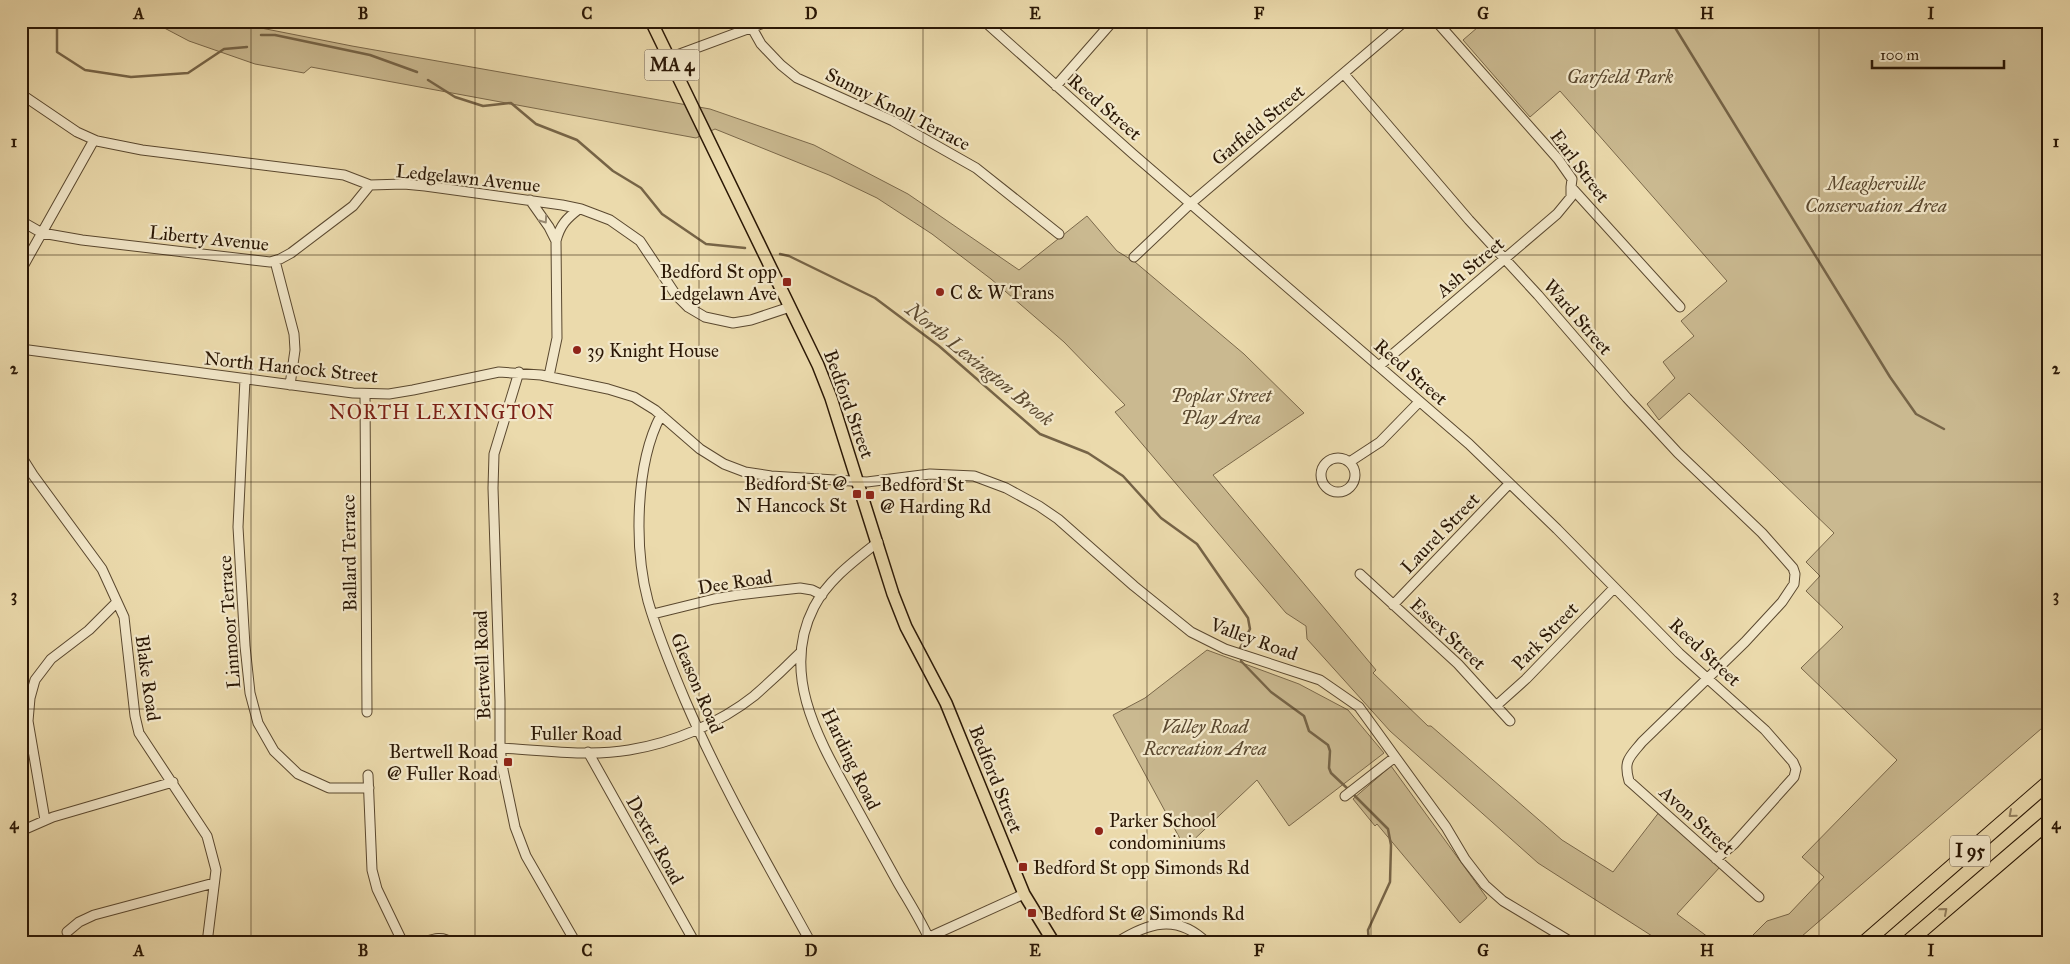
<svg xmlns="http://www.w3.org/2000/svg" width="2070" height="964" font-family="'IM FELL Great Primer',serif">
<rect width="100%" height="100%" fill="#ebdaac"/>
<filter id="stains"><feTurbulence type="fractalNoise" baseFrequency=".004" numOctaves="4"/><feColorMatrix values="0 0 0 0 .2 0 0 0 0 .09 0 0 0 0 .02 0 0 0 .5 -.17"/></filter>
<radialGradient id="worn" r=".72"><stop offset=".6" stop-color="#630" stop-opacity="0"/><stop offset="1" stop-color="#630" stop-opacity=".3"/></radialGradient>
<path fill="#cab990" stroke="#7a684a" d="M151 21H236L256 27 352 46 710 109 814 145 908 194 1019 270 1087 216 1117 251 1135 262 1244 354 1304 413 1213 475 1376 670 1373 673 1428 726H1431L1562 840 1613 872 1660 811 1720 867 1677 914 1716 943H1663L1538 863 1390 731 1307 639 1306 626 1286 613 1115 412 1125 405 1064 342 991 279 932 234 877 198 829 175 715 129 696 138 311 67 304 73 255 64 189 41Z
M1485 21H2049V722L1794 943H1745L1767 921 1789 914 1824 877 1802 857 1897 760 1801 668 1843 627 1806 591 1820 576 1806 562 1834 533 1689 393 1659 420 1647 404 1675 378 1663 362 1694 336 1681 321 1727 281 1560 91 1530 117 1463 40Z
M1207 650 1299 684 1348 710 1384 753 1289 826 1257 780 1185 848 1113 715 1145 698Z
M1391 766 1487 898 1460 923 1377 824 1375 826 1353 799Z"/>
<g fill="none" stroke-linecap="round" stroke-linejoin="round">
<path stroke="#766447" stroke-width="2.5" d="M57 21V52L85 70 131 77 188 73 224 49 247 47
M1671 21 1890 377 1916 414 1944 429
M261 35H275L370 55 417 72
M428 80 455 97 483 106 511 103 536 124 577 140 613 171 641 188 662 214 706 244 745 248
M780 254 789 256 875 298 939 346 1040 434 1088 453 1123 476 1161 518 1197 544 1248 618 1250 629 1240 648
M1241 661 1271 692 1304 716 1309 731 1328 745 1330 751 1329 768 1331 773 1348 789
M1352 793 1388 829 1391 845 1390 882 1368 930 1369 943"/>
<g stroke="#5a482f" stroke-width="11">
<path id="minor" d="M984 21 1133 154 1469 444 1557 529 1679 653 1765 730 1793 762 1796 769 1794 777 1734 844 1716 859
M1436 21 1558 159 1572 179 1571 187 1680 307
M752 28 761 44 781 65 797 78 893 121 976 168 1059 234
M669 58 769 21
M1344 74 1469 220 1538 295 1627 398 1678 453 1762 533 1793 568 1795 574 1794 584 1782 602 1745 642 1642 742C1630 757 1623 760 1629 781L1759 897
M1056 86 1113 21
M21 94 77 132 97 141 142 150 344 175 370 185 404 184 425 186 562 205 581 209 610 220 640 241 676 295 688 307 705 317 733 323 751 320 790 307
M530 200 549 227 556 241
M21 221 42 233 82 240 270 262 280 259 291 253 353 206 370 185
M1134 257 1190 204 1405 21
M275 261 294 334 295 350 290 385
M21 270 94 140
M21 349 353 393 389 394 413 390 499 372 541 375 608 389 634 397 655 410 700 449 724 464 745 472 771 476 867 482 930 474 974 476 1006 488 1039 506 1058 519 1134 586 1191 632 1225 649 1320 680 1359 707 1446 827 1465 859 1485 885 1503 901 1573 943
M1379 366 1557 214 1571 197V187
M519 372 494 454 493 488 500 701V748L503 770 515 827 526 856 576 943
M549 376 557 338 556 241C560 225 567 218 579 209
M245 379 238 527 245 646 250 693 258 723 274 751 298 774 329 788H369
M365 394 367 712
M661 415C635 464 634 548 648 601 658 636 671 667 685 700 721 784 767 863 811 943
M21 456 33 475 102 569 124 617 135 716 139 733 207 836 216 870 207 943
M1321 475a17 17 0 1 1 34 0a17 17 0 1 1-34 0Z
M1351 461 1380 442 1419 402
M878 542C854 561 828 580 814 607 780 673 818 738 850 796 866 825 882 854 898 883 909 902 922 922 931 943
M1360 574 1458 664 1510 721
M1393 605 1509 484
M653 614 714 599 738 595 800 588 812 590 822 595
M1497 705 1526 679 1614 588
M500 748C542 750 588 757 629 750 673 743 720 723 754 696 770 682 786 667 801 652
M588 752 695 943
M368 775 372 870 377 889 403 943
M1345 796 1395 757
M45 820 28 721 30 698 35 680 51 659 89 630 117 602
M21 831 53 817 173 782
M67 932 79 922 94 915 214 883
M421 943C433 939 442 935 452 943
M916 943 1024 894
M1116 943C1147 923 1177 913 1207 943"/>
</g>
<g stroke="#2a1705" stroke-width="14">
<path id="major" d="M651 21 818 365 831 398 893 594 906 627 946 703 1024 894 1054 943"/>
</g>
<g stroke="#2a1705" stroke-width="16">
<path id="highway" d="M1864 943 2049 782
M1907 943 2049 821"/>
</g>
<use href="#minor" stroke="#f2e7c9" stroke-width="9"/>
<use href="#major" stroke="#ebdaac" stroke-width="11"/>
<use href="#highway" stroke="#ebdaac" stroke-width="14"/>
</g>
<defs><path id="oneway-chevron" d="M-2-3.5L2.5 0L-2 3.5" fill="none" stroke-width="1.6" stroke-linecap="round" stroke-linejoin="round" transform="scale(1.25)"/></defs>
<use stroke="#988971" href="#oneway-chevron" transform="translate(544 220) rotate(55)"/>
<g stroke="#948261">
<use href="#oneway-chevron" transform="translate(2012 814) rotate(139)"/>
<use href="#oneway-chevron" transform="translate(1944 911) rotate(-41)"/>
</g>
<path fill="none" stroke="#2a1705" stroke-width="1" stroke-opacity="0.55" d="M251 21V943M475 21V943M699 21V943M923 21V943M1147 21V943M1371 21V943M1595 21V943M1819 21V943M21 255H2049M21 482H2049M21 709H2049"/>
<g fill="#8f2418" stroke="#f2e7c9" stroke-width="2">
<rect x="782" y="277" width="10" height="10" rx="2.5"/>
<circle cx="940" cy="292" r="5"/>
<circle cx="577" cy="350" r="5"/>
<rect x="852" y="489" width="10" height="10" rx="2.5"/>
<rect x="865" y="490" width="10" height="10" rx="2.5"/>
<rect x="503" y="757" width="10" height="10" rx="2.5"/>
<circle cx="1099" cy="831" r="5"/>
<rect x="1018" y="862" width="10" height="10" rx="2.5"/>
<rect x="1027" y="908" width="10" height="10" rx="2.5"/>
</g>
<g text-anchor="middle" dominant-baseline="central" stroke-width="4.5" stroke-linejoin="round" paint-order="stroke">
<g fill="#f2e7c9" stroke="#665540" stroke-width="1">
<rect x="644.5" y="49.5" width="55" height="31" rx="4"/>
<rect x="1950" y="835.5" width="40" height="31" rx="4"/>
</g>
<g font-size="18" font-weight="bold" fill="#2a1705">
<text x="672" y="65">MA 4</text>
<text x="1970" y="851">I 95</text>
</g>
<g font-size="19" font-style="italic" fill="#5a482f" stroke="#f2e7c9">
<text x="1620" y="76">Garfield Park</text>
<text x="1876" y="183">Meagherville<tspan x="1876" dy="22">Conservation Area</tspan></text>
<text x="1221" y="395">Poplar Street<tspan x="1221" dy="22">Play Area</tspan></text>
<text x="1205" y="726">Valley Road<tspan x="1205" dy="22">Recreation Area</tspan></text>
</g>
<g font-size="19" fill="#2a1705" stroke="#f2e7c9">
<text transform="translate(1105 107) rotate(41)">Reed Street</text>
<text transform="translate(898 109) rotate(27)">Sunny Knoll Terrace</text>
<text transform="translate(1258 125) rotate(-40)">Garfield Street</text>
<text transform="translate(1580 166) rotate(53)">Earl Street</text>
<text transform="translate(468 178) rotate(6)">Ledgelawn Avenue</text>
<text transform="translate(209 238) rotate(6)">Liberty Avenue</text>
<text transform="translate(1470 267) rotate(-40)">Ash Street</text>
<text transform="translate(1578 317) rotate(49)">Ward Street</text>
<text transform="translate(291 367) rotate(6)">North Hancock Street</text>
<text transform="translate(1411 372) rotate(41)">Reed Street</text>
<text transform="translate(849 404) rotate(70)">Bedford Street</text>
<text transform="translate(1440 533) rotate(-46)">Laurel Street</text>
<text transform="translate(349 553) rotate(-91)">Ballard Terrace</text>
<text transform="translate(735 582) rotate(-9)">Dee Road</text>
<text transform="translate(229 622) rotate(-94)">Linmoor Terrace</text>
<text transform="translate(1448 634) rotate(43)">Essex Street</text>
<text transform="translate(1545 636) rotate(-46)">Park Street</text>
<text transform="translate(1254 639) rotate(20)">Valley Road</text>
<text transform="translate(1705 652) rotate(43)">Reed Street</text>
<text transform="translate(482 665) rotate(-92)">Bertwell Road</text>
<text transform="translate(148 678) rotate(82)">Blake Road</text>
<text transform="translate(697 683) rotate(67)">Gleason Road</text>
<text x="576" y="733">Fuller Road</text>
<text transform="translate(851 759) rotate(64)">Harding Road</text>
<text transform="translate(996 779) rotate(68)">Bedford Street</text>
<text transform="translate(1697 820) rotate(42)">Avon Street</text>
<text transform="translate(655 840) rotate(61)">Dexter Road</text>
</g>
<g font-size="19" fill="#2a1705" stroke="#f2e7c9" text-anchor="start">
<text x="777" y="271" text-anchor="end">Bedford St opp<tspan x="777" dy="22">Ledgelawn Ave</tspan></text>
<text x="950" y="292">C &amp; W Trans</text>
<text x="587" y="350">39 Knight House</text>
<text x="847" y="483" text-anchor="end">Bedford St @<tspan x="847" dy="22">N Hancock St</tspan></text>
<text x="880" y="484">Bedford St<tspan x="880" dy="22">@ Harding Rd</tspan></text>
<text x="498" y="751" text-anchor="end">Bertwell Road<tspan x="498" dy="22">@ Fuller Road</tspan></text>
<text x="1109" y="820">Parker School<tspan x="1109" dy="22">condominiums</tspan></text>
<text x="1033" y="867">Bedford St opp Simonds Rd</text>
<text x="1042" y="913">Bedford St @ Simonds Rd</text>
</g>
<g font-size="20" font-style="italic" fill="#5d4b31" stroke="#f2e7c9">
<text transform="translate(980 364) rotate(39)">North Lexington Brook</text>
</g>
<g font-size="20" letter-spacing="1" fill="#7a1f14" stroke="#f2e7c9">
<text x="442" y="412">NORTH LEXINGTON</text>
</g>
</g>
<rect width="2070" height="964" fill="none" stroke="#ebdaac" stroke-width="55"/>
<path d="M1872 60v8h132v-8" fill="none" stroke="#2a1705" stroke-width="2.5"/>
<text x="1880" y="60" font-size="15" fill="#2a1705" stroke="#f2e7c9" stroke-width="4" paint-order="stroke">100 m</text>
<rect x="28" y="28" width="2014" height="908" fill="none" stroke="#2a1705" stroke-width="2"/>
<g font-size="16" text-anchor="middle" font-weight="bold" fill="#2a1705">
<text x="139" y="19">A</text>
<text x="363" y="19">B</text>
<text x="587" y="19">C</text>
<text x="811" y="19">D</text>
<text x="1035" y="19">E</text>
<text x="1259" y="19">F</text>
<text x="1483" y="19">G</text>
<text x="1707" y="19">H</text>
<text x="1931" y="19">I</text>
<text x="14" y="147">1</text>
<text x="2056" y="147">1</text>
<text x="14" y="374">2</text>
<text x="2056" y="374">2</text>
<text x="14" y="601">3</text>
<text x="2056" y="601">3</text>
<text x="14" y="829">4</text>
<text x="2056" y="829">4</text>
<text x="139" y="956">A</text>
<text x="363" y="956">B</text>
<text x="587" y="956">C</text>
<text x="811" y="956">D</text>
<text x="1035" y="956">E</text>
<text x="1259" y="956">F</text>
<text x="1483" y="956">G</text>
<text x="1707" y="956">H</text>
<text x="1931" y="956">I</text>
</g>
<rect width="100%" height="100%" filter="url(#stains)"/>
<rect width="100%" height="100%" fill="url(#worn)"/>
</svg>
